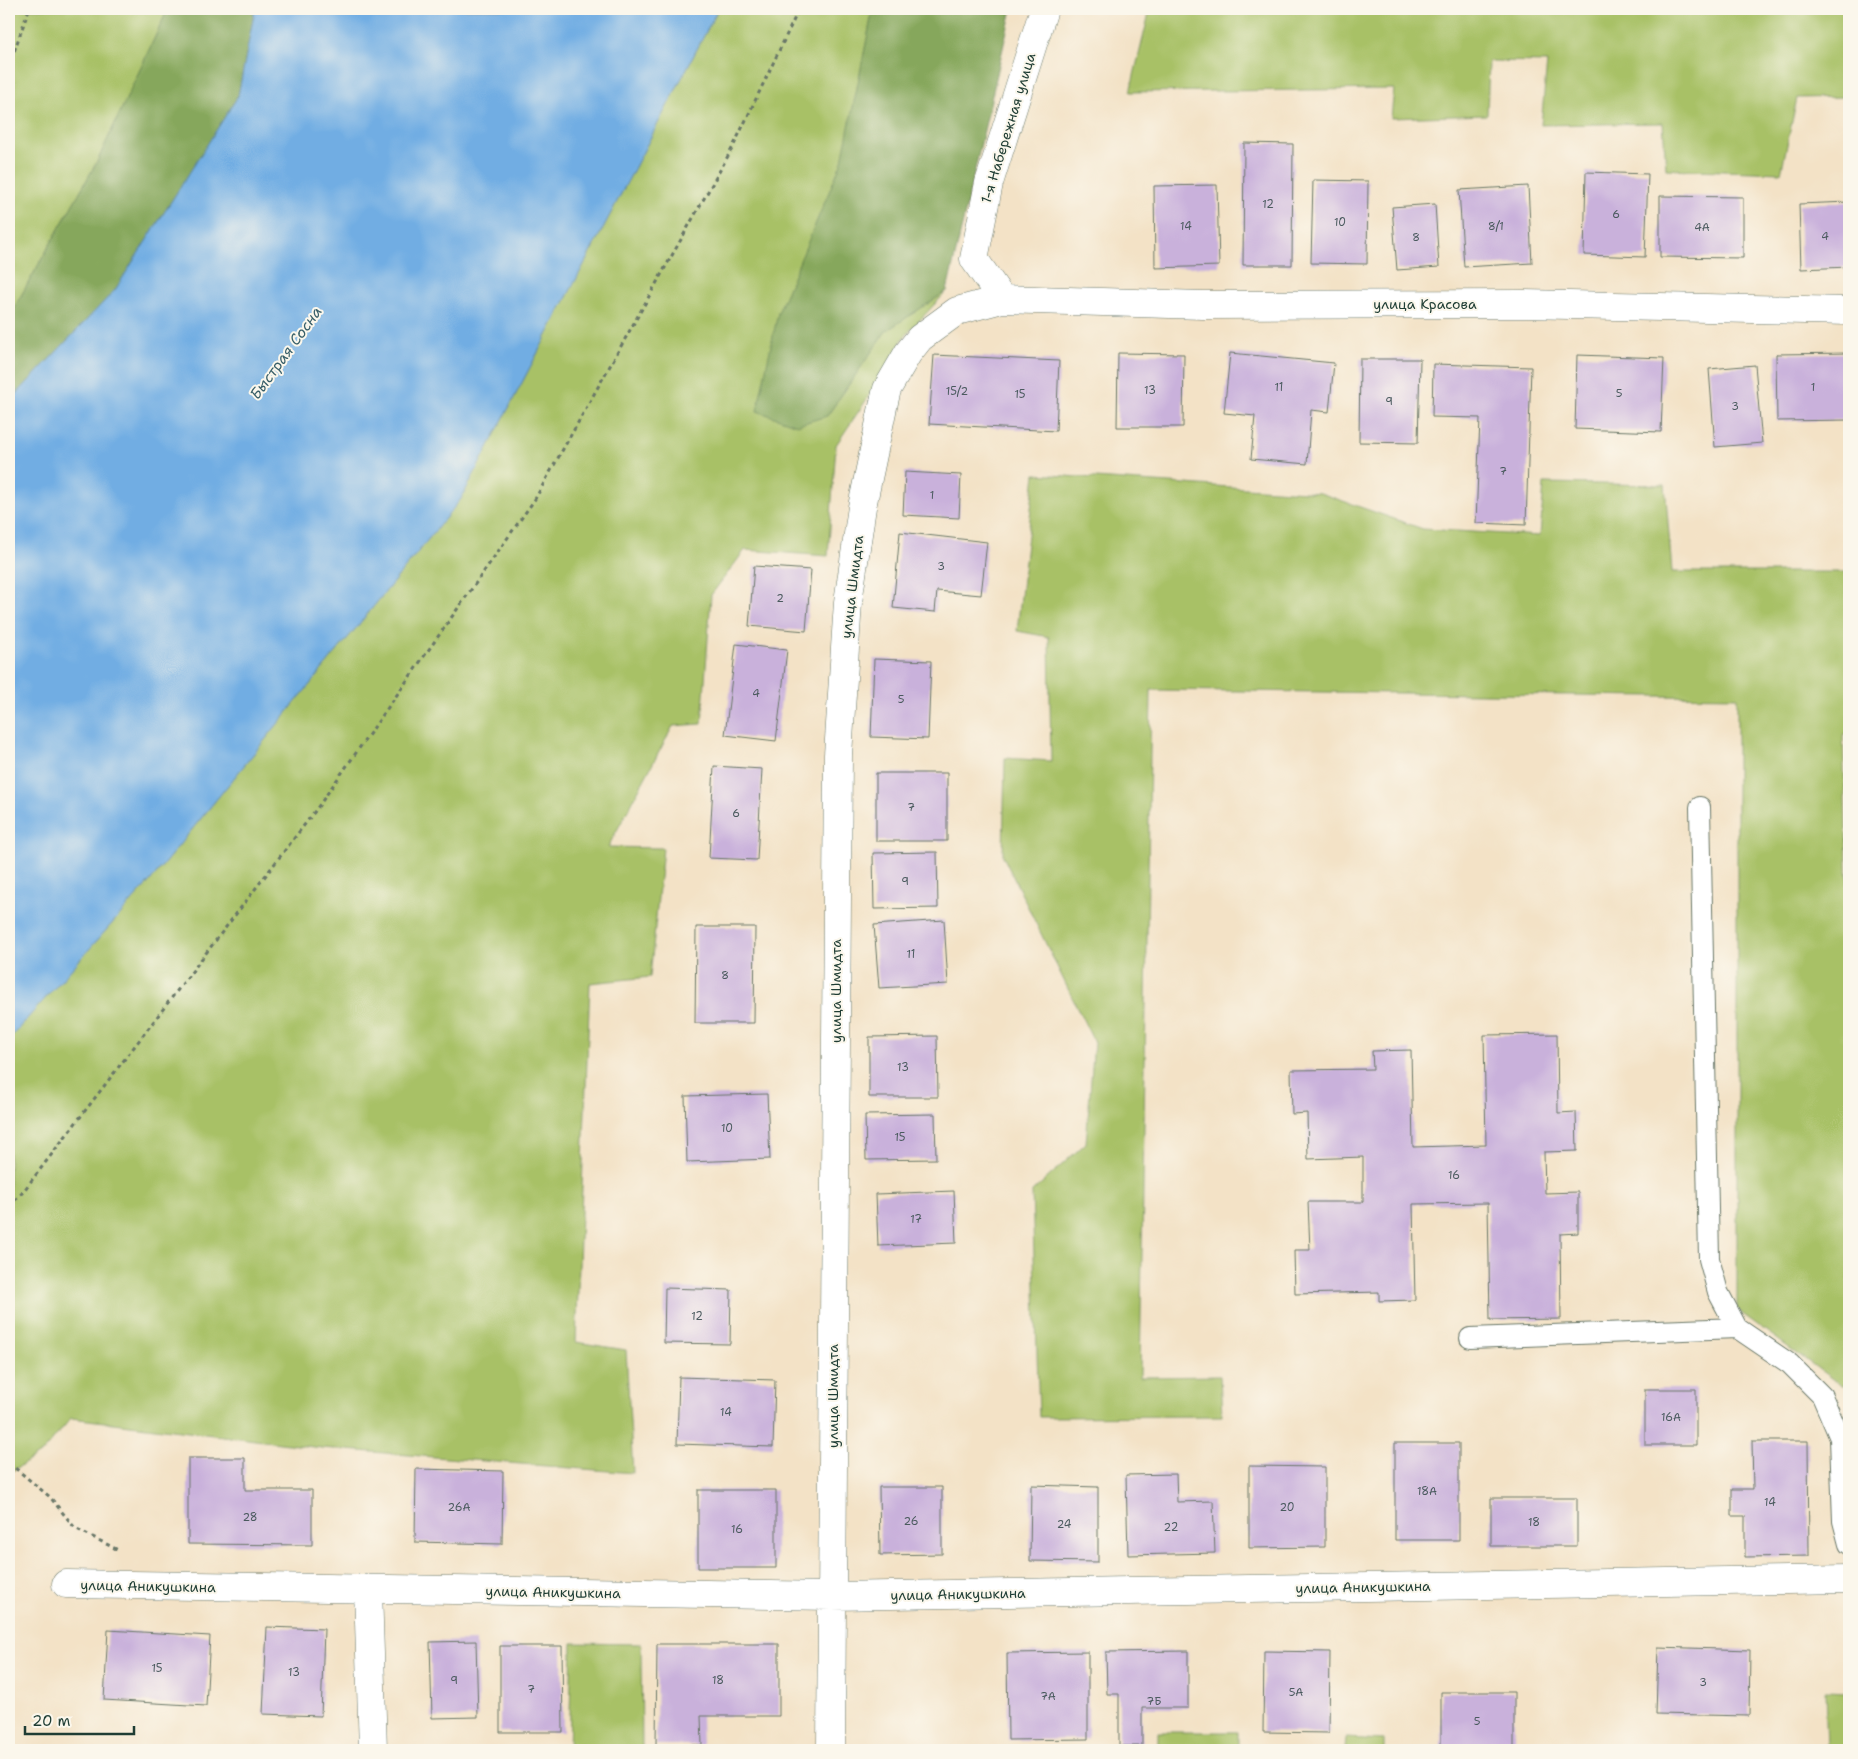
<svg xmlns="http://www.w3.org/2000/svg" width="1858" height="1759" font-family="'Shantell Sans',sans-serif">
<rect width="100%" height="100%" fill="#fbf7ec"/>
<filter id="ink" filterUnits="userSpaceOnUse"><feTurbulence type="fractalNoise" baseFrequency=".02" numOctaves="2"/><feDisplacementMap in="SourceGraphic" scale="10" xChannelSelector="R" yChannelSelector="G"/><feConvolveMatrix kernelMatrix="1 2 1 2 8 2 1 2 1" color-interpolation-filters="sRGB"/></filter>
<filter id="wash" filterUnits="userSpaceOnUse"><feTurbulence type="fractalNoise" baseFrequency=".0096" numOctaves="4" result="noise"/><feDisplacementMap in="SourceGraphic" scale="20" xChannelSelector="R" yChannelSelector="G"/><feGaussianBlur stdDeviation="1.12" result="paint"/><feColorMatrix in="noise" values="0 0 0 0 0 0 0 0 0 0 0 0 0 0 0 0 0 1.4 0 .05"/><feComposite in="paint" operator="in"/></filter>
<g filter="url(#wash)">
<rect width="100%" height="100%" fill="#f3e2c6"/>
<path fill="#a8c166" stroke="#647f4d" d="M9 9H168L98 160 9 317Z
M718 9H873L843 161 778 313 827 416 886 331 947 291 904 337 875 387 836 445 828 556 745 550 711 595 702 724 673 726 608 847 663 848 650 977 590 983 576 1342 626 1350 633 1473 322 1448 71 1418 43 1452 9 1473V1039L150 881 461 499Z
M1150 9H1849V97L1797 98 1781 173 1666 169 1663 123 1541 125 1547 62 1489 61 1487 115 1391 118 1394 89 1130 92Z
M1035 474 1320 493 1423 529 1540 536 1544 483 1665 485 1672 572H1849V735H1843L1849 925V1386H1842L1737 1310V697L1151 690 1140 1377 1220 1376 1222 1416 1039 1417 1032 1192 1086 1143 1094 1042 1003 856 1005 758 1051 761 1049 637 1017 631Z
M572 1643 641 1644 642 1750H569Z
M1825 1691 1849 1692V1750H1792L1827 1748Z
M1158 1732H1238V1750H1158Z
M1346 1738 1384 1740V1750H1345Z"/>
<path fill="#86a75b" stroke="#527248" d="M168 9H255L238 96 115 290 9 402V317L98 160Z
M873 9H1012L947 291 886 331 827 416 797 425 757 411 778 313 842 161Z"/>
<path fill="#71ade3" stroke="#48758c" d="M255 9H718L461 499 150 881 9 1039V402L115 290 238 96Z"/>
<g id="blocks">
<path fill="#c9b1db" d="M1244 143 1293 144 1292 265H1243Z
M1586 172 1648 174 1645 257 1584 255Z
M1313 180 1368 181 1367 264 1311 263Z
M1217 185 1219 266 1155 268 1154 186Z
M1528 186 1532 263 1464 267 1459 190Z
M1660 196 1743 197V258L1660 257Z
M1849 202V267L1801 269 1799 204Z
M1435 204 1439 267 1397 270 1392 207Z
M1118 353 1184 354 1183 427H1117Z
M1230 353 1334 363 1329 412 1311 410 1307 464 1251 459 1255 416 1224 413Z
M1849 353V420L1777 421 1776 354Z
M934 355 1059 361 1056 431 929 424Z
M1577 355 1664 358 1661 432 1575 429Z
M1360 359H1420L1418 443 1359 442Z
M1433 364 1531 367 1526 525 1476 523 1480 418 1432 417Z
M1755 365 1762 443 1715 447 1709 369Z
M905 472 961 475 959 518 903 515Z
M900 532 987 542 981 595 937 591 935 612 893 608Z
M754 566 811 570 806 631 749 626Z
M736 644 787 650 776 741 725 735Z
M874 659 931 661 928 739 871 737Z
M714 766 762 769 757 860 709 858Z
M876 773H947V841H876Z
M937 852 938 908 874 909 873 853Z
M944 920 948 984 879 988 874 925Z
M696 927H755L754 1023H695Z
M1557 1034 1558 1113 1576 1112 1577 1151 1544 1152 1545 1193 1578 1192V1233L1560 1234 1561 1319 1490 1320 1488 1203 1413 1204 1415 1300 1379 1301V1292L1295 1294 1294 1250H1310L1308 1202H1363V1157L1308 1159 1307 1113 1292 1114 1291 1070 1373 1069 1372 1051 1411 1050 1413 1147 1486 1145 1484 1035Z
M937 1036 938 1097H869V1037Z
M767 1094 770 1159 687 1162 685 1096Z
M935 1114 936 1159 866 1160 865 1115Z
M954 1191 956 1243 878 1246 876 1194Z
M665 1288 731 1290 730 1344 664 1343Z
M679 1377 775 1380 773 1447 677 1444Z
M1645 1389H1696V1445H1645Z
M1752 1441H1808L1809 1556 1745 1557V1516H1732V1489H1753Z
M1395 1443H1459V1540H1395Z
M188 1458H245V1490H312V1545L188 1544Z
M1249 1466 1325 1467V1547L1249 1548Z
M416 1469 503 1471 502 1544 415 1542Z
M1176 1474 1177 1502 1213 1501 1215 1553 1128 1555 1126 1475Z
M1031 1485 1098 1487V1562L1030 1561Z
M879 1487H942V1554L880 1555Z
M698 1490H776V1568H698Z
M1491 1498H1577V1546H1491Z
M267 1627 324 1629 321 1716 263 1714Z
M108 1630 210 1636 206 1706 104 1700Z
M476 1641 478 1717 432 1718 430 1642Z
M657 1644H779V1716H701L702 1745H656Z
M500 1646H562L563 1732H500Z
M1658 1647 1750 1650 1749 1716 1656 1714Z
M1188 1651V1708H1142V1746H1119V1694H1107L1106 1652Z
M1264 1651 1330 1652 1329 1733 1263 1732Z
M1088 1652V1739L1008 1740 1007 1653Z
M1441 1692H1514V1750H1441Z
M778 1747V1750H744V1749Z"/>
</g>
</g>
<g filter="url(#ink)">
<use href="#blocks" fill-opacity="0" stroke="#697767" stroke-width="1"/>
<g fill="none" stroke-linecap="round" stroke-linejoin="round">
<g stroke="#697767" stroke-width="22">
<path id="service" d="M1700 807 1709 1259 1718 1292 1737 1328 1790 1364 1822 1396 1840 1438 1843 1521 1849 1544
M1470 1338 1737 1328"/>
</g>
<g stroke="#697767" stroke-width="29">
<path id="minor" d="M1002 299 974 259 989 183 1044 9
M66 1584 832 1596 1849 1579
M368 1589 373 1750
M831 1750 838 755 848 602 862 507 884 402 887 389 908 353 920 338 957 311 1002 299 1203 305 1524 304 1849 311"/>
</g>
<path stroke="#697767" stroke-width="3" stroke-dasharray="4 4" stroke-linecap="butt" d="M9 66 29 9
M9 1206 22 1193 315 811 535 499 733 147 799 9
M9 1463 50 1497 75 1528 120 1551"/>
<use href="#service" stroke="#fff" stroke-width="20"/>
<use href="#minor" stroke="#fff" stroke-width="28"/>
</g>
</g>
<g text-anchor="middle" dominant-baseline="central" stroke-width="4" stroke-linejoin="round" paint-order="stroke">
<g font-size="11" fill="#4a5a5e">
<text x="1268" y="204">12</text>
<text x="1616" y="214">6</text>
<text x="1340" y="222">10</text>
<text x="1186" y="226">14</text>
<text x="1496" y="226">8/1</text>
<text x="1702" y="227">4А</text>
<text x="1825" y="236">4</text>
<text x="1416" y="237">8</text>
<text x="1279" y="387">11</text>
<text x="1813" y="387">1</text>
<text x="1150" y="390">13</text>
<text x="957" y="391">15/2</text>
<text x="1619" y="393">5</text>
<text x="1020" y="394">15</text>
<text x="1389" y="401">9</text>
<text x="1735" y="406">3</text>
<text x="1503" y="471">7</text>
<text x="932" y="495">1</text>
<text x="941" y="566">3</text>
<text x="780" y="598">2</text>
<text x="756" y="693">4</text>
<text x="901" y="699">5</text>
<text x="911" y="807">7</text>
<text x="736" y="813">6</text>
<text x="905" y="881">9</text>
<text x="911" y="954">11</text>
<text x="725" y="975">8</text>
<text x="903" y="1067">13</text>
<text x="727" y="1128">10</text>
<text x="900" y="1137">15</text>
<text x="1454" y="1175">16</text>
<text x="916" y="1219">17</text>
<text x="697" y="1316">12</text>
<text x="726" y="1412">14</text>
<text x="1671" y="1417">16А</text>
<text x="1427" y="1491">18А</text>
<text x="1770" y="1502">14</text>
<text x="459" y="1507">26А</text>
<text x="1287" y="1507">20</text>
<text x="250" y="1517">28</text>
<text x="911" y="1521">26</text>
<text x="1534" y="1522">18</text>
<text x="1064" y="1524">24</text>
<text x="1171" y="1527">22</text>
<text x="737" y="1529">16</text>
<text x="157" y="1668">15</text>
<text x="294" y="1672">13</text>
<text x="454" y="1680">9</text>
<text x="718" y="1680">18</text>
<text x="1703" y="1682">3</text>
<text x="531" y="1689">7</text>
<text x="1296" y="1692">5А</text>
<text x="1048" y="1696">7А</text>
<text x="1154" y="1701">7Б</text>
<text x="1477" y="1721">5</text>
</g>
<g font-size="14" fill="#1f3d34" stroke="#fbf7ec">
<text transform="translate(1008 128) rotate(-73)">1-я Набережная улица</text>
<text x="1425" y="304">улица Красова</text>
<text transform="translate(852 587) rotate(-83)">улица Шмидта</text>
<text transform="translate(836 991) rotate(-90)">улица Шмидта</text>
<text transform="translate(833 1396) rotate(-90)">улица Шмидта</text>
<text transform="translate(148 1586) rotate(1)">улица Аникушкина</text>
<text transform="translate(1363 1587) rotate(-1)">улица Аникушкина</text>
<text transform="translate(553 1592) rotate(1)">улица Аникушкина</text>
<text transform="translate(958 1594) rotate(-1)">улица Аникушкина</text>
</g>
<g font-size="15" font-style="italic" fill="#385f69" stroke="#fbf7ec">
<text transform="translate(286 353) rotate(-54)">Быстрая Сосна</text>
</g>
</g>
<rect width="1858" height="1759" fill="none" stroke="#fbf7ec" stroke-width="30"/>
<path d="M25 1726v8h109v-8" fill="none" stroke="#1f3d34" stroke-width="2.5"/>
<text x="32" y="1726" font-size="15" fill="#1f3d34" stroke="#fbf7ec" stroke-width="4" paint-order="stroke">20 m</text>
</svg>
